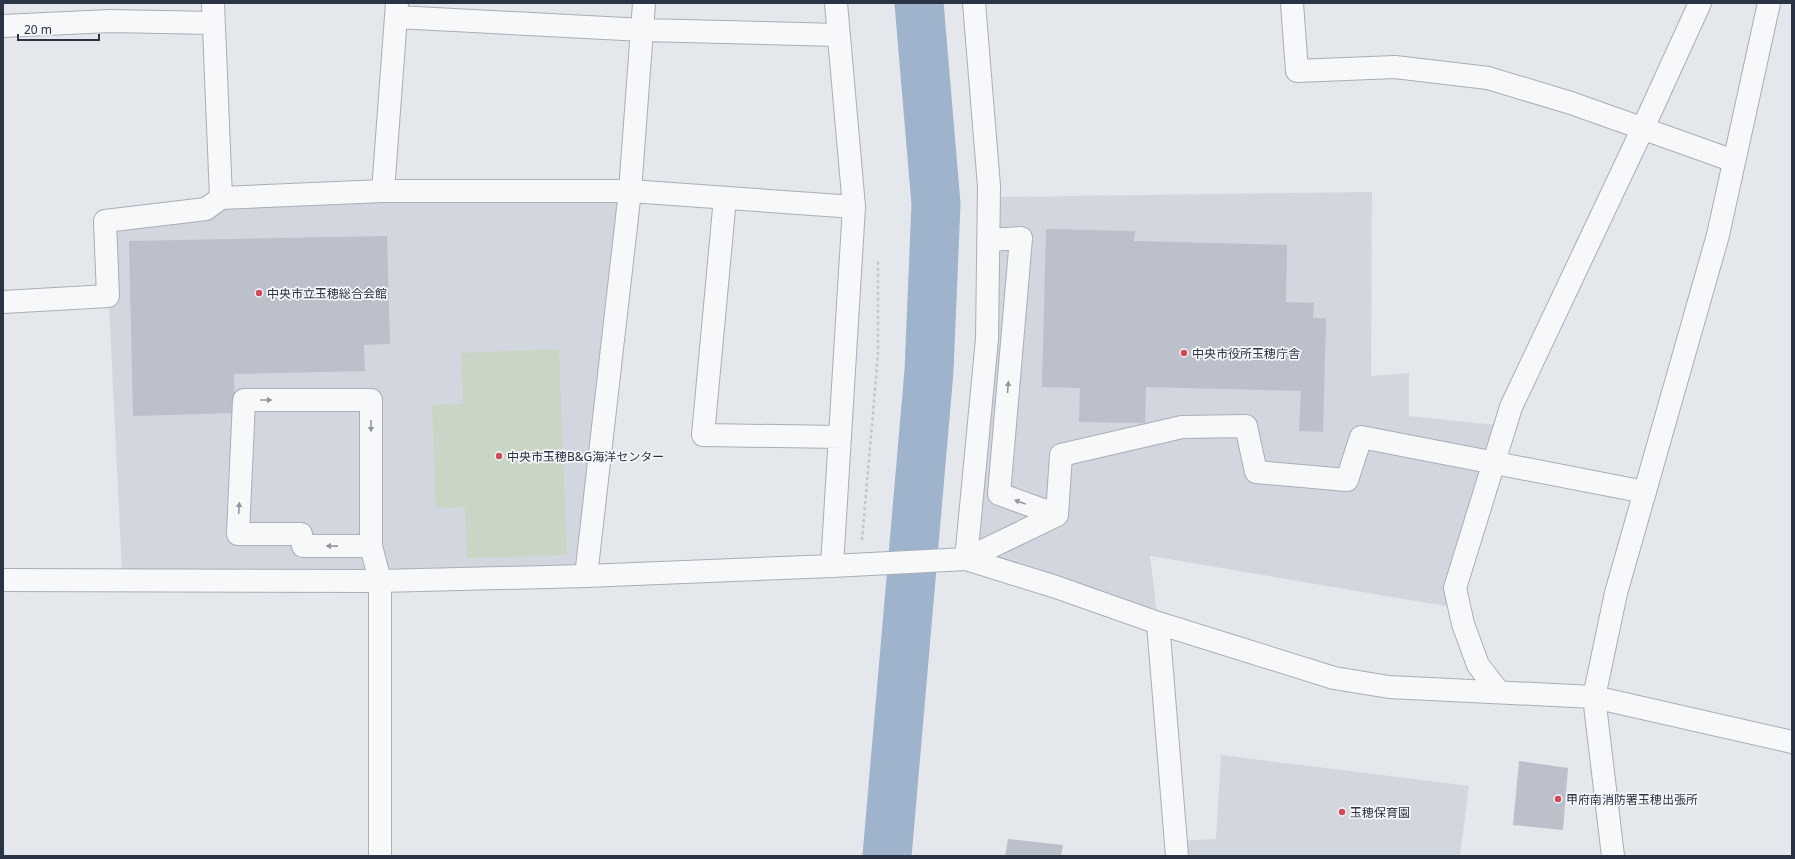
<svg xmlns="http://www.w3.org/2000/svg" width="1795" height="859" font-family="'Noto Sans','Noto Sans JP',sans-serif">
<rect width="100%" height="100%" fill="#e4e7ec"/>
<path fill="#d2d6de" d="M630 191 586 576 122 571 105 221 206 209Z
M1372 192 1371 376 1409 373V416L1505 426 1446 606 1150 556 1158 623 966 559 1001 197Z
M1221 755 1469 786 1460 856H1177L1176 841 1216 839Z"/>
<path fill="#c9d6c5" d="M559 349 567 555 467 558 465 507 436 508 432 405 463 404 461 353Z"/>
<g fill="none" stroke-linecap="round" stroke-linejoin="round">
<path stroke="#9fb4cc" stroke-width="49" d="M887 856 929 371 936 204 919 3"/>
</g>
<path fill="#bbc0ca" d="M1046 229 1135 231 1134 241 1287 245 1286 302 1314 303 1313 318H1326L1323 432 1299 431 1301 391 1146 387 1145 423 1079 422 1080 388 1042 387Z
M387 236 390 344 364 345 365 371 234 374 235 413 133 416 129 241Z
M1519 761 1568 768 1563 830 1513 825Z
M1008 839 1063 845 1061 856H1005Z"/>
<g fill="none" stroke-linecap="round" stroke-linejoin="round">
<g stroke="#a9aeb7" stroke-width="24">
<path id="minor" d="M213 3 221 198
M1292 3 1297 71 1395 67 1488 78 1571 103 1734 161
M397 17 643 30 839 35
M3 26 110 21 213 23
M383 191 397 3
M725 198 703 435 840 437
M988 240 1021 238 999 494 1057 515
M3 302 108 296 105 221 206 209 221 198 383 191H630L854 207
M1057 515 1061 455 1182 427 1246 426 1256 472 1347 480 1361 437 1645 492
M371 546H303L301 534H238L244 400H371V546L380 581V856
M966 559 987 339 989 186 974 3
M966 559 1057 515
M832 566 854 207 836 3
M586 576 630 191 644 3
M3 580 380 581 586 576 832 566 966 559 1056 587 1158 623 1334 678 1389 687 1594 697 1792 742
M1158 623 1177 856
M1499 692 1478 665 1463 624 1455 588 1511 407 1643 128 1700 3
M1613 856 1594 697 1616 593 1718 235 1769 3"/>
</g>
<path stroke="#c2c5cb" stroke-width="2.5" stroke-dasharray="3 3" stroke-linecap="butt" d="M862 540 878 355V261"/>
<use href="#minor" stroke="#f7f8fa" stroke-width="22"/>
</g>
<defs><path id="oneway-solid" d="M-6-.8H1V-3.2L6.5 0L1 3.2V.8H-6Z"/></defs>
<g fill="#9196a0">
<use href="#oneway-solid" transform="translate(1008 387) rotate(-85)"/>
<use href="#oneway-solid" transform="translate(266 400)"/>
<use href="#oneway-solid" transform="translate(371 426) rotate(90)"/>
<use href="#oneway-solid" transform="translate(1020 502) rotate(-160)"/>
<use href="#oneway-solid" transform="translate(239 508) rotate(-87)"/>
<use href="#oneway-solid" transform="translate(332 546) rotate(-179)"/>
</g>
<g fill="#d1495b" stroke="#f4f6f9" stroke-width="1.5">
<circle cx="259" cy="293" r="4"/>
<circle cx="1184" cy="353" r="4"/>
<circle cx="499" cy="456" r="4"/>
<circle cx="1558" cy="799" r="4"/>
<circle cx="1342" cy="812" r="4"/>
</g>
<g text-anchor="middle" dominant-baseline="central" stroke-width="3.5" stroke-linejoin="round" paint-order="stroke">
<g font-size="12" fill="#2b3445" stroke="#f4f6f9" text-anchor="start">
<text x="267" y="293">中央市立玉穂総合会館</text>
<text x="1192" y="353">中央市役所玉穂庁舎</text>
<text x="507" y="456">中央市玉穂B&amp;G海洋センター</text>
<text x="1566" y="799">甲府南消防署玉穂出張所</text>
<text x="1350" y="812">玉穂保育園</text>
</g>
</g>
<rect width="1795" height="859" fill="none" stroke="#2b3445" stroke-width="8"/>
<path d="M18 34v6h81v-6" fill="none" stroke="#2b3445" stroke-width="2"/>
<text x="24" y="34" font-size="12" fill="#2b3445" stroke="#f4f6f9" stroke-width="3" paint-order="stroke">20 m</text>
</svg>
